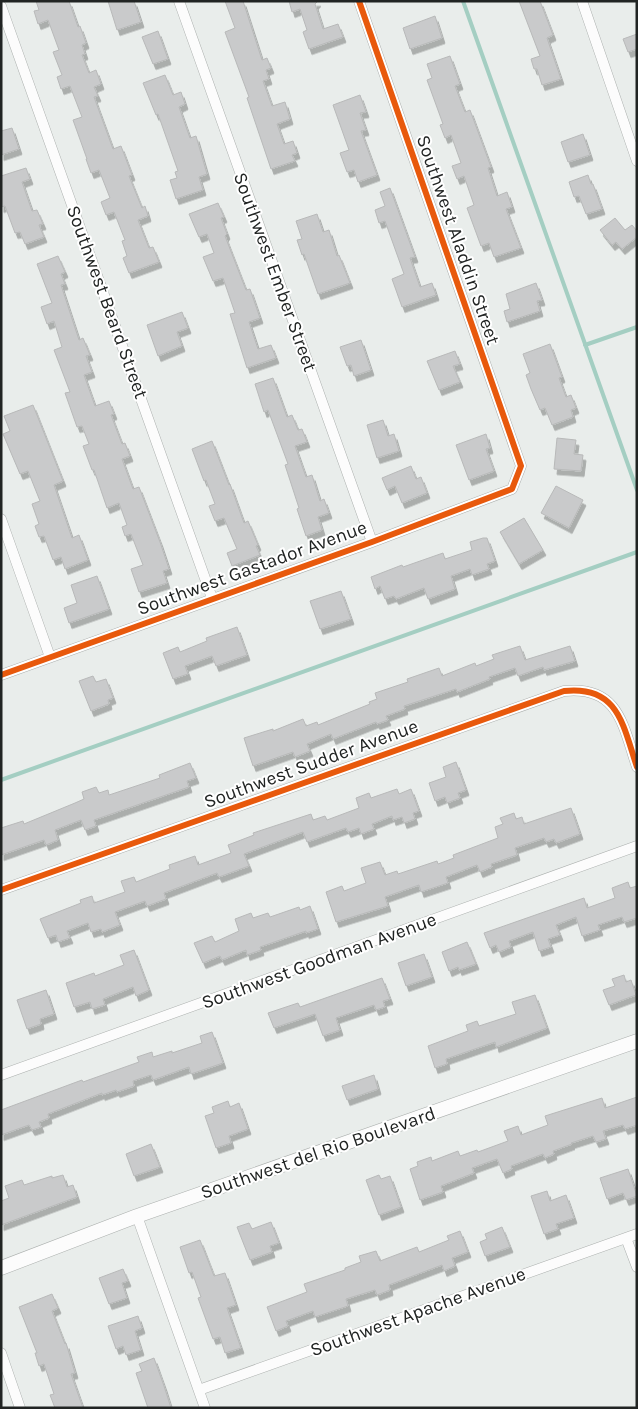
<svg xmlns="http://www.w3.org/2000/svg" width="638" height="1409" font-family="Karla,sans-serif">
<defs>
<filter id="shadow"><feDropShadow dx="3" dy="5.5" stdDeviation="0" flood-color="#0004"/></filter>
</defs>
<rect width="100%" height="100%" fill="#e9edeb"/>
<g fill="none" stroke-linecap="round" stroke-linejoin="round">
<path stroke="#a4cec2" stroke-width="4" d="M463 1 637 490
M585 345 637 327
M1 780 637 552"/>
</g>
<path fill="#c9cacb" stroke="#b8b9b9" filter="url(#shadow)" d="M36 1H69L78 27 80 26 86 43 82 45 85 54 82 55 89 73 96 70 101 84 94 87 98 96 94 97 113 149 121 146 132 175 129 176 142 208 145 206 148 216 138 220 149 248 153 247 159 262 129 273 123 258 127 256 122 241 125 240 114 212 106 215 101 202 110 198 99 170 91 173 86 159H87L73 120 82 117 70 86 61 89 57 77 62 75 53 52 59 50 48 20 38 24 34 11 39 10Z
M108 1H134L141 22 117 30Z
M225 1H243L262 60 267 58 271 68 266 70 269 79 263 81 272 106 285 102 290 119 277 124 284 144 293 141 297 153 292 155 295 161 271 169 247 98 249 97 225 32 235 28Z
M289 1H318L315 4 323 29 338 24 343 37 309 49 303 32 307 30 300 9 292 12Z
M519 1H540L553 35 547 38 561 79 542 85 537 69H534L531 59 540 56Z
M435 16 442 38 410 49 403 28Z
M158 31 168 59 153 64 142 37Z
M637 34V49L628 52 623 39Z
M450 56 460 84 455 86 465 112 470 110 491 167 488 168 497 196 507 192 512 207 506 209 521 248 494 257 489 243 481 246 467 208 474 205 464 176 457 179 452 166 461 163 451 135 445 138 440 125 443 124 427 80 432 78 427 64Z
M165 75 173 95 181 92 185 104 179 107 190 138 196 136 207 174 199 177 203 190 176 199 170 180 177 178 175 172 178 171 158 114 156 115 143 83Z
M360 95 366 112 360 113 366 130 361 131 377 175 358 182 354 170 347 172 340 153 349 150 333 105Z
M12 128 19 149 1 155V131Z
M583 134 590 155 568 162 561 142Z
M26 168 30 179 22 182 32 211 37 210 43 224 39 225 44 237 25 244 20 232 15 233 5 206 1 207V176Z
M588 175 591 184H593L602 209 586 214 579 196 574 197 569 182Z
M390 188 415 257 410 258 420 287 432 283 436 295 402 307 392 279 404 274 385 221 379 223 375 210 385 206 380 192Z
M218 203 224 217 221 218 227 234 225 236 246 290 250 289 260 318 249 322 258 349 271 345 276 358 247 368 230 314 235 313 223 278 213 281 203 257 214 253 207 234 199 237 189 214Z
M317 214 323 232 329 230 337 256 339 255 350 283 318 294 304 254 302 255 297 240 302 239 296 221Z
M615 218 625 230 632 225 637 231V237L622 249 616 242 612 245 600 230Z
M58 256 65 272 61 274 65 284 61 285 79 340 83 338 90 355 86 356 92 372 84 375 95 406 109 401 114 414 111 415 122 444 125 443 130 456 122 459 133 489 139 487 160 542 169 569 163 571 167 583 139 592 131 569 143 565 131 534 125 536 122 527 127 525 119 503 107 508 94 470H92L83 446 89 444 82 426 77 427 65 393 70 392 54 350 62 347 54 321 47 324 41 307 52 303 37 264Z
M536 283 542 300 537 301 540 311 507 322 504 311 510 309 506 294Z
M182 312 188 328 177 332 182 346 158 356 147 325Z
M361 340 371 370 354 376 351 365 347 366 340 347Z
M550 344 562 377 559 378 566 397 571 395 576 408 571 410 573 417 552 425 545 408 540 410 531 389 526 375 530 373 523 354Z
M455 351 460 364 453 366 460 382 439 390 427 361Z
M273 378 287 417 292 415 298 430 302 429 307 442 295 446 306 477 312 475 320 501 324 499 329 513 318 517 322 530 306 536 297 509 299 508 285 465 288 464 268 410 264 412 255 384Z
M33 405 63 481 54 485 72 538 79 535 88 560 65 569 61 557 53 560 44 536 39 537 35 526 39 524 32 504 40 501 28 471 20 474 3 434 10 431 4 416Z
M383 420 388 436 394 434 399 451 377 458 367 425Z
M486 434 490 448 486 449 494 471 469 480 456 445Z
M557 438 576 440 574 454 583 455 581 471 554 469Z
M212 441 229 485 230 484 244 523 248 521 258 545 256 546 260 555 232 566 227 553 237 549 224 518 215 521 209 506 215 504 206 480 204 481 192 449Z
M411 466 416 479 421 477 427 493 402 503 395 486 387 490 382 478Z
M556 486 583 500 569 528 541 513Z
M524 518 543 550 519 564 500 532Z
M483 538H487L495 561 487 564 489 569 472 575 470 569 451 576 455 589 428 599 424 588 396 599 394 596 385 599 380 586 375 589 371 577 402 565 403 567 443 553 445 559 472 550 470 542Z
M97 576 109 609 69 623 64 608 77 603 71 585Z
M341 591 351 619 320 629 310 601Z
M237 627 247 655 216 666 212 656 185 666 188 674 173 679 163 653 178 647 180 652 207 641 206 638Z
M520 646 525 660 570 646 575 661 544 670 543 667 518 676 515 668 489 677 490 679 457 692 456 689 404 706 405 709 386 716 388 720 377 724 376 722 333 739 331 734 307 744 310 751 295 757 293 752 253 766 244 738 273 729V731L303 719 306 726 317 722 318 725 370 704 369 702 377 699 375 693 408 682 407 679 439 668 442 676 475 663 476 666 494 659 492 655Z
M93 676 96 682 106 679 113 698 108 700 109 704 91 711 79 681Z
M456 762 466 790 458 793 460 798 447 803 445 797 435 801 429 783 446 777 443 767Z
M190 763 196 778 187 781 189 787 94 820 96 826 85 830 81 820 55 830 58 840 46 845 44 840 1 855V828L23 821 24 824 75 803 84 799 82 792 96 787 99 793 108 790 109 795 160 778 159 775Z
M397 789 399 794 411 789 419 811 413 813 415 819 404 823 402 817 393 820 392 816 372 824 374 829 361 834 359 828 348 832 346 828 307 842 303 832 244 854 249 866 219 877 217 873 164 893 166 899 147 906 145 901 115 912 120 925 102 932 101 929 91 932 88 923 67 931 70 938 58 942 56 935 48 938 40 919 81 903 80 900 92 896 94 903 125 892 121 881 134 877 136 882 170 869 169 865 195 856 198 865 231 853 228 845 254 835 253 833 311 814 313 820 325 816 327 820 359 808 356 798 369 793 371 798Z
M571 808 580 834 556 843 554 839 546 842 544 838 515 848 517 855 491 864 492 867 480 872 477 865 446 877 448 883 421 892 419 885 385 897 388 906 336 922 326 892 342 886 344 891 366 883 361 868 380 862 385 875 397 871 398 874 437 861 438 864 454 858 453 855 498 838 495 827 503 824 500 818 514 813 516 819 522 817 524 824Z
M628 882 630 888 637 886V918L624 922 622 917 598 925 600 930 582 936 576 917 556 925 560 935 548 939 551 947 539 951 533 932 509 941 511 947 499 952 496 945 490 948 484 933 584 898 587 908 615 898 612 888Z
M310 906 318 929 306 933V931L260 947 261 950 247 955 246 950 222 960 220 956 203 963 194 943 212 936 215 942 239 931 235 919 251 913 253 918 268 913 270 917 299 907 300 910Z
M467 942 476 964 459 970 458 967 449 971 442 952Z
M134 950 149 990 136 996 133 987 103 999 105 1005 92 1009 90 1002 74 1007 66 983 94 973 95 976 124 965 120 955Z
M424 954 432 977 406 986 398 963Z
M624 975 626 982 631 980 636 995 609 1005 603 990 615 986 612 979Z
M382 978 390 999 383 1001 385 1007 376 1010 374 1005 336 1018 340 1030 323 1036 315 1014 274 1028 268 1013 298 1003 300 1007Z
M46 990 54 1014 40 1019 41 1024 27 1029 17 1000Z
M535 995 547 1028 496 1047 495 1042 446 1059 447 1064 435 1068 428 1046 468 1031 466 1025 477 1021 479 1026 516 1014 512 1002Z
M212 1032 223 1063 191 1074 189 1067 153 1080 151 1075 133 1081 134 1086 117 1092 116 1090 102 1095V1093L48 1114 49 1118 39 1122 41 1127 32 1130 29 1125 1 1135V1110L82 1080 83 1082 139 1062 137 1057 152 1052 153 1057 172 1051V1053L202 1043 200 1036Z
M374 1075 378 1089 347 1100 342 1086Z
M637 1097V1125L625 1129 623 1125 603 1131 606 1139 596 1142 593 1136 571 1143 572 1144 553 1151 554 1154 545 1158 543 1154 511 1166 512 1169 503 1173 497 1159 472 1168 474 1173 441 1186 443 1192 420 1200 410 1169 418 1166 417 1162 431 1157 432 1161 458 1151 460 1156 477 1150 478 1152 508 1141 504 1131 518 1126 521 1135 548 1125 545 1116 602 1098 605 1108Z
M228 1101 230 1107 239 1103 248 1129 229 1136 231 1143 216 1148 205 1116 214 1113 212 1107Z
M151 1144 160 1167 134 1176 126 1154Z
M628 1169 637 1196 626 1200 623 1193 607 1199 600 1178Z
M63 1175 67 1187 73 1185 77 1197 1 1225V1201L9 1198 5 1186 22 1180 24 1185 52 1176V1178Z
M379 1175 381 1179 390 1176 401 1207 379 1215 366 1180Z
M547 1191 550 1201 566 1195 574 1218 556 1224 558 1229 544 1234 531 1196Z
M271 1222 279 1243 270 1246 272 1252 250 1260 237 1227 249 1223 252 1229Z
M502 1227 510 1247 485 1256 480 1242 487 1239 485 1234Z
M460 1231 468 1252 452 1258 455 1266 444 1271 442 1265 389 1285 390 1290 377 1295 375 1290 346 1299 348 1306 315 1317 313 1311 286 1321 288 1326 276 1331 267 1307 307 1292 304 1284 345 1270V1268L361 1262 359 1256 376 1251 380 1261 417 1247 419 1252 449 1240 447 1236Z
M200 1240 214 1276 225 1273 236 1305 227 1308 241 1348 225 1353 220 1337 213 1339 198 1298 201 1297 192 1272 189 1273 180 1247Z
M123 1269 128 1281 122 1283 127 1298 109 1304 99 1278Z
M52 1294 58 1308 52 1311 65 1344 66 1343 75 1373 71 1374 83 1408H55L50 1395 54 1394 44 1364 39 1366 35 1353H37L19 1307Z
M138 1316 142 1328 135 1331 141 1350 126 1355 123 1346 116 1349 108 1326Z
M154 1358 164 1386 171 1408H148L136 1373 142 1371 139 1364Z"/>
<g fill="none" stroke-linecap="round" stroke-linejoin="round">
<g stroke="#acb0ae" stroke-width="11">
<path id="street" d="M179 1 372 542
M582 1 637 161
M1 6 212 598
M1 519 50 657
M1 675 372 542 512 489 521 466 359 1
M1 890 564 691C619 685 623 726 637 767
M1 1075 637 846
M137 1216 205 1408
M626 1238 637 1267
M1 1353 20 1408
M199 1390 637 1234"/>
</g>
<g stroke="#acb0ae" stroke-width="15">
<path id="secondary" d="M1 1268 137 1216 637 1041"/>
</g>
<use href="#street" stroke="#fcfcfc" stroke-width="10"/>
<use href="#secondary" stroke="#fcfcfc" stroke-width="14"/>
<g stroke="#fff" stroke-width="9">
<path id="cycleway" d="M1 675 372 542 512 489 521 466 359 1
M1 890 564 691C619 685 623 726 637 767"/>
</g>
<use href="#cycleway" stroke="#e8590c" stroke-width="6"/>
</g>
<g text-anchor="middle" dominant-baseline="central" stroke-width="4" stroke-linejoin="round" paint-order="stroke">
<g font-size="19" fill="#212423" stroke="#fff">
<text transform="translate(458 240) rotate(71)">Southwest Aladdin Street</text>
<text transform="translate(275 272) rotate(70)">Southwest Ember Street</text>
<text transform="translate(107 302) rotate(70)">Southwest Beard Street</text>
<text transform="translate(252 568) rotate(-20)">Southwest Gastador Avenue</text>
<text transform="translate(311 764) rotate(-20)">Southwest Sudder Avenue</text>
<text transform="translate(319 961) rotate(-20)">Southwest Goodman Avenue</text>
<text transform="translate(318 1153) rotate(-19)">Southwest del Rio Boulevard</text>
<text transform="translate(418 1312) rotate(-20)">Southwest Apache Avenue</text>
</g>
</g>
<rect width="638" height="1409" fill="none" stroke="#212423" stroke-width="5"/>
</svg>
